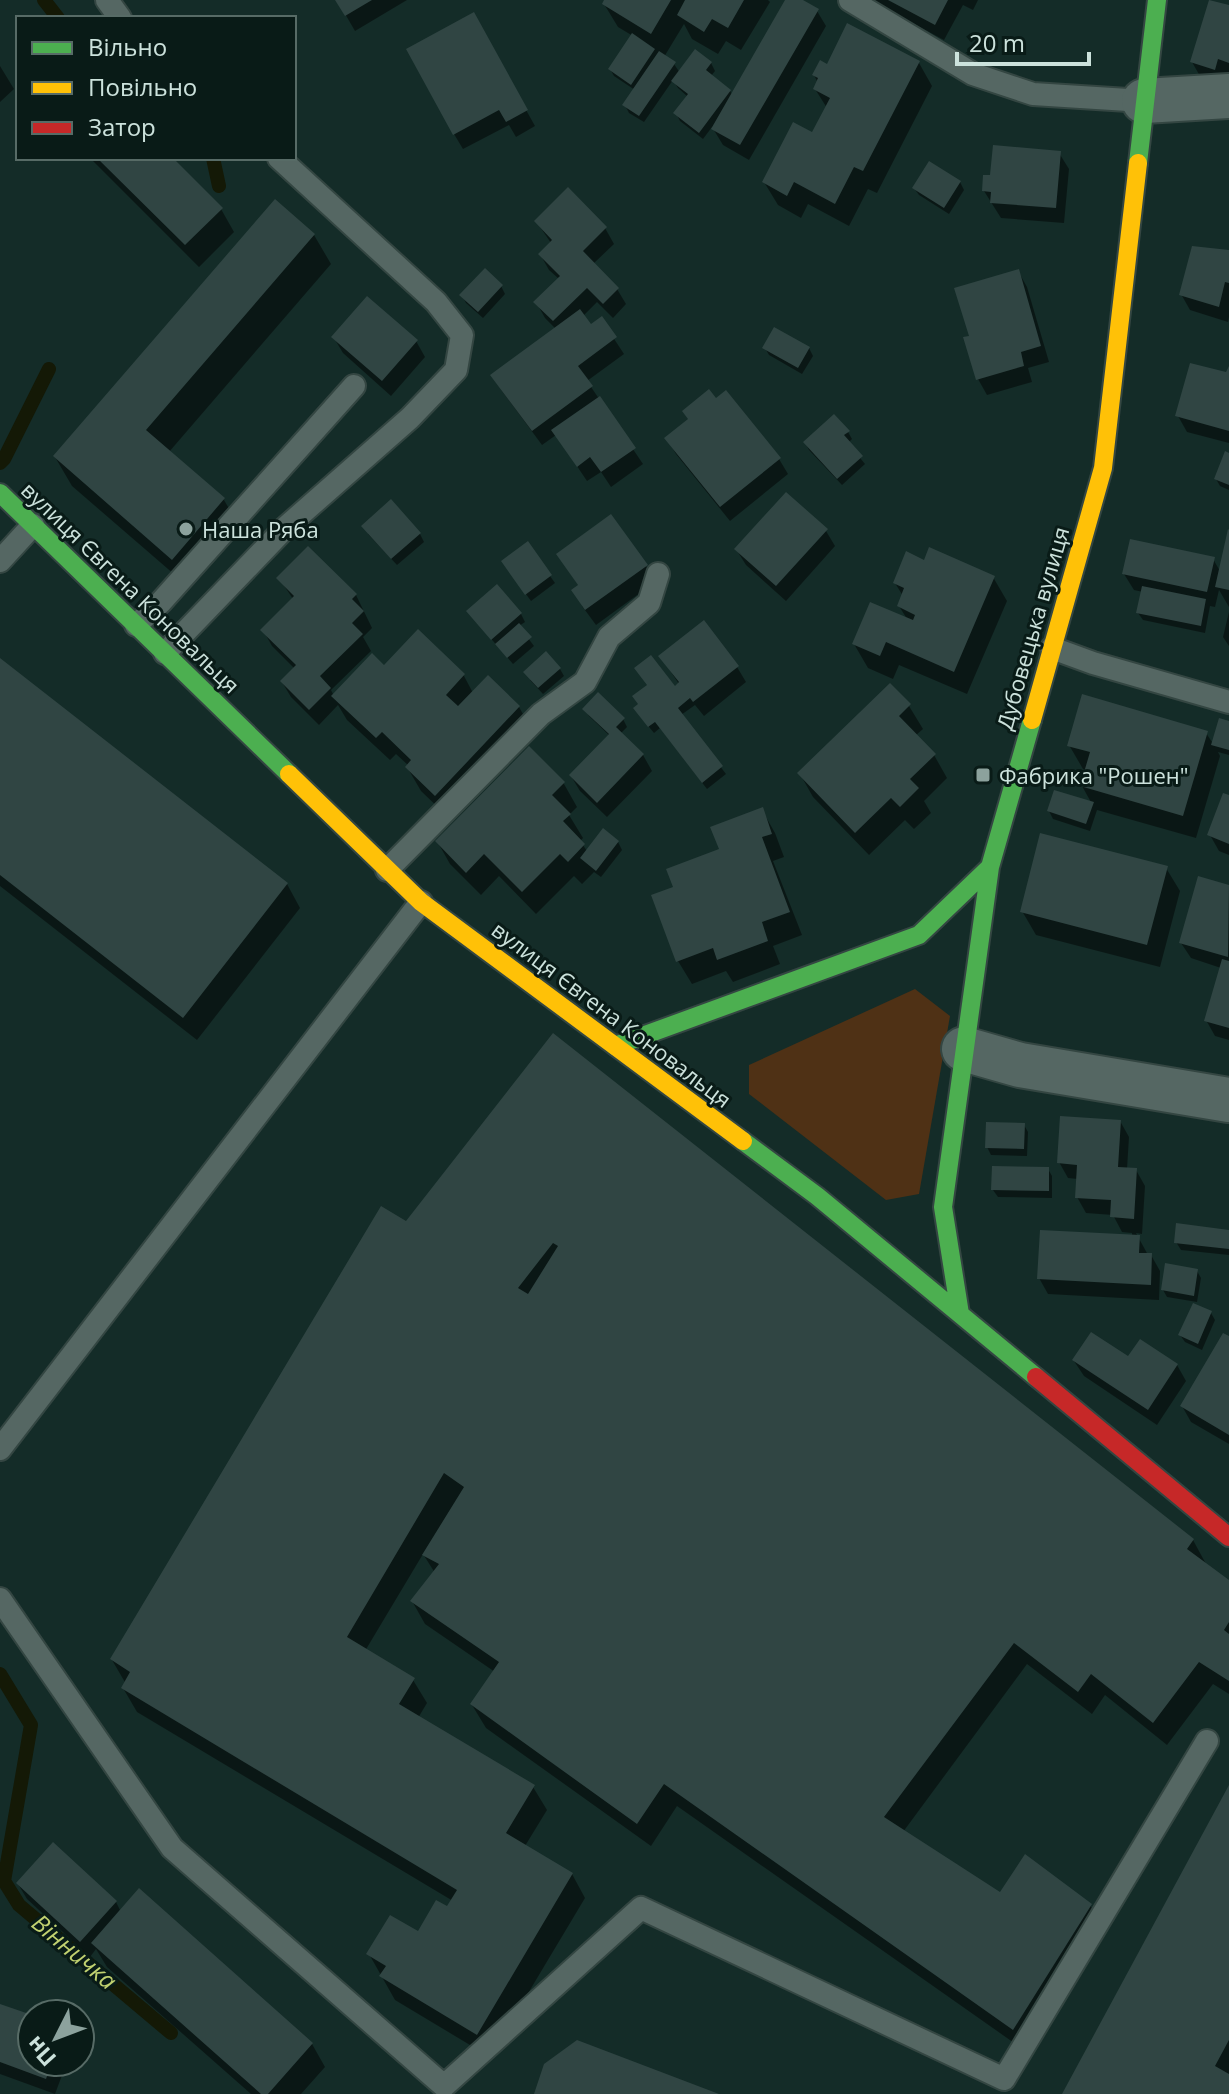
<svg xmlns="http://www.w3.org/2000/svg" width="1229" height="2094" font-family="'Open Sans',sans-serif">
<rect width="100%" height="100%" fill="#142c28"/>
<path fill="#4f3115" d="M915 989 950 1016 919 1194 886 1200 749 1094V1065Z"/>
<path fill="#0007" d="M337 0H407L355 31Z
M607 0H768L770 2 741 50 726 41 718 54 692 39 684 24 664 57 674 64 680 73 711 63 715 71 711 76 730 91 733 96 788 0H799L817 11 826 26 749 160 723 145 712 127 703 139 680 121 676 113 688 97 678 88 673 80 644 122 629 113 625 105 635 90 614 76 610 69 633 36 618 27 604 4Z
M870 0H978L973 10 963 5 944 40Z
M1229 7V89L1205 85 1192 62Z
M473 15 535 126 516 137 509 125 463 149 454 134Z
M919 63 932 86 877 193 868 189 849 226 808 204 801 218 778 205 764 182 813 135 827 108 815 89 818 83 814 75 828 66Z
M0 66 14 89 0 102Z
M1059 153 1069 169 1064 223 1001 218 984 191Z
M90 158H170L221 209 234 232 199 267Z
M960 182 964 190 949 214 919 195 914 188Z
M536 221 605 228 614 244 593 264 617 289 626 304 613 318 597 302 583 316 591 327 601 319 624 354 587 381 643 464 611 487 601 472 587 481 556 435 542 445 502 391 493 375 556 329 545 318 536 302 559 279 549 270 540 254 551 243Z
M314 235 331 264 169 452 224 500 241 529 190 588 72 486 55 457Z
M1229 252V317L1228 322 1190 310 1181 294Z
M1018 271 1027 287 1049 362 1028 368 1032 382 987 395 978 379 971 337Z
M501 286 505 294 483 318 466 303 462 295Z
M334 338 416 341 425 357 391 396 343 353Z
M765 348H809L813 356 802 374 769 355Z
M1229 370V443L1187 432 1178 416 1228 375Z
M848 432 852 439 848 443 865 464 842 485 809 450 805 442Z
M667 439 779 459 788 474 730 521 676 454Z
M1229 455V490L1220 486 1216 479Z
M391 502 420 534 424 542 397 565 368 534Z
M826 531 835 546 786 601 746 565 736 549Z
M1229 533V607L1219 590 1215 607 1210 606 1205 633 1143 620 1138 613 1143 592 1134 590 1124 574 1213 559 1220 571Z
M527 544 555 583 531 601 507 568Z
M308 549 356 595 372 628 363 637 371 651 331 690 334 696 384 668 418 632 464 676 473 693 519 707 532 730 449 818 421 791 407 767 409 766 396 754 390 760 347 720 338 705 319 725 291 697 282 682 295 669 272 646 263 630 293 599 279 578Z
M558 555 646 566 655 582 596 625 582 606 579 586Z
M926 562 993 577 1007 601 967 694 899 665 893 679 868 668 854 644 907 619 899 606 903 596 895 583Z
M497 587 521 614 525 622 519 626 534 646 513 664 473 618Z
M1229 612V646L1223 637Z
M661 657 737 667 746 682 704 716 695 705 681 715 726 774 707 789 660 728 654 733 640 716 679 684Z
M0 661 287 884 300 908 197 1040 0 886Z
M560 669 564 676 543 694 530 680Z
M909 706 923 729 915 736 934 755 947 778 924 801 931 813 914 829 905 820 869 855 813 797 800 774Z
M585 709 623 719 627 727 620 734 643 755 652 771 607 817 580 791 571 776 610 736 589 716Z
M1229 723V755L1218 752 1220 756 1196 838 1097 810 1090 831 1053 819 1049 811 1092 804 1082 786 1086 770 1083 769 1069 745 1206 733 1214 745Z
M529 749 564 784 577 807 569 815 583 838 580 841 587 851 618 842 622 850 601 877 594 872 582 884 574 876 536 914 499 876 481 895 450 864 437 841Z
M1229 798V855L1219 851 1210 835Z
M762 810 775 833 784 857 773 861 802 935 773 946 780 964 733 982 726 971 692 984 678 961 676 889 721 850Z
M1166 868 1180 891 1160 967 1036 935 1022 911Z
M1200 878 1229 887V1040L1215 1036 1206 1020 1221 968 1191 958 1181 943Z
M553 1036 1193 1540 1206 1564 1229 1583V1694L1213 1684 1167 1745 1105 1695 1092 1714 1027 1664 903 1832 1000 1894 1090 1905 1104 1928 1027 2052 677 1806 651 1846 486 1728 472 1705 495 1672 425 1624 412 1601 435 1573 423 1554 365 1651 413 1680 427 1703 418 1718 533 1787 547 1810 525 1846 572 1874 585 1898 490 2057 395 2000 369 1954 418 1934 448 1909 453 1901 137 1712 123 1688 126 1684 112 1660 407 1223Z
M1120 1121 1129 1137 1127 1169 1136 1170 1145 1186 1142 1234 1136 1233 1148 1255H1151L1160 1271 1159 1300 1048 1294 1039 1278 1132 1237V1233L1122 1232 1113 1215 1086 1213 1077 1197 1078 1179 1068 1178 1059 1162Z
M1024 1125 1028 1132 1027 1156 991 1155 987 1147Z
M1048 1169 1052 1176V1198L998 1197 993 1190Z
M1229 1232V1255L1181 1250 1176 1242Z
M1197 1271 1201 1278 1197 1302 1167 1297 1163 1290Z
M1211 1313 1215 1320 1202 1350 1185 1342 1180 1335Z
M1229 1339V1444L1191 1422 1182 1406Z
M1128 1359 1177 1365 1186 1381 1157 1425 1084 1376 1074 1361Z
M1229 1789V2094H1064Z
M18 1884 116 1902 121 1912 312 2044 325 2067 301 2094H251L107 1967 96 1949 90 1957 27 1899Z
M0 2006 32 2017V2062H67L55 2094 0 2074Z"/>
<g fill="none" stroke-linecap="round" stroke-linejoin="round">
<path stroke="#141906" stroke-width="14" d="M44 0 58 18
M213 158 219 186
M0 463 4 459 49 369
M0 1674 31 1725 4 1881 19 1905 171 2033"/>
</g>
<path fill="#304543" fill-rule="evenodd" d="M335 0H372L345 16Z
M604 0H671L651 34 602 4Z
M685 0H744L728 28 712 19 704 32 677 15Z
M785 0H803L819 9 740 145 711 129Z
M888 0H948L935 25Z
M1209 0 1229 5V63L1218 59 1215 70 1190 62Z
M474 12 528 110 506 122 499 110 453 135 406 49Z
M847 23 920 61 863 171 854 167 835 204 794 182 787 196 762 182 793 122 812 132 830 98 813 89 818 78 812 75 820 60 827 64Z
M632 33 655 49 631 85 608 69Z
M695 49 712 62 706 70 731 90 699 133 673 113 688 94 671 81Z
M659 51 676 62 639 116 622 105Z
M993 145 1061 151 1056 208 990 203 991 192 982 191 983 175H990Z
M97 158H173L223 208 185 245Z
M929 161 961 181 944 208 912 188Z
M568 187 607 227 583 251 619 288 603 304 587 288 553 321 533 302 560 276 538 254 552 240 534 221Z
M275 199 315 234 146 430 225 498 172 560 53 456Z
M1192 246 1229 250V283L1225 282 1219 307 1179 295Z
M485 268 503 285 478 312 459 295Z
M1019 269 1041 346 1021 352 1024 366 976 380 963 337 969 336 954 288Z
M367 296 418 340 382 381 331 337Z
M580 309 591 324 602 316 617 337 578 366 593 386 532 431 490 375Z
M774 327 810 347 798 368 762 348Z
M1190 363 1226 372 1229 366V431L1175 416Z
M709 389 716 398 726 390 781 458 720 507 664 438 688 419 682 411Z
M600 396 636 448 601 472 590 457 577 467 551 430Z
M834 414 850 431 844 435 863 456 837 479 803 442Z
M1225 451 1229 453V485L1214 479Z
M786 492 828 529 776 586 734 549Z
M391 499 421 533 391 559 361 526Z
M611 514 648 565 585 610 571 590 578 585 556 554Z
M1228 529 1229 530V590L1215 587Z
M1130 539 1215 557 1207 592 1122 574Z
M528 541 552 575 525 595 501 561Z
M308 546 357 594 352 599 364 611 352 623 363 634 320 676 331 688 309 710 280 681 296 665 260 630 294 596 276 578Z
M929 547 995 576 954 672 886 642 880 656 852 644 870 602 913 620 915 615 897 606 904 588 893 583 906 551 924 560Z
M497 584 522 613 491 640 466 611Z
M1142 586 1206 599 1201 626 1136 613Z
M704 620 739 666 693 702 690 698 678 708 723 766 702 783 655 722 648 727 633 708 638 704 632 696 647 685 634 668 651 655 675 686 679 682 658 656Z
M519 623 532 637 507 658 495 644Z
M418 629 465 674 446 695 458 706 488 675 520 706 435 796 405 767 411 760 382 732 376 738 331 696 372 653 384 665Z
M546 651 561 668 538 688 523 672Z
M0 658 288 883 183 1018 0 875Z
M890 683 911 704 899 716 936 754 910 779 919 788 900 807 891 798 855 833 797 773Z
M598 692 625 718 616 727 644 754 597 803 569 775 609 734 582 709Z
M1082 694 1208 731 1183 816 1080 786 1090 752 1067 746Z
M1219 718 1229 721V750L1211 745Z
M529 746 565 782 552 795 571 814 563 821 585 844 568 862 560 854 522 892 484 854 466 873 435 841Z
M1054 790 1094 802 1086 824 1047 811Z
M1223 793 1229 795V844L1207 835Z
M763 807 772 834 762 837 790 912 762 922 768 941 717 960 713 948 676 962 651 895 673 887 666 869 719 849 710 827Z
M603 828 619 841 596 871 580 858Z
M1040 833 1168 866 1147 945 1020 912Z
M1198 876 1229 885 1228 957 1179 943Z
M1222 959 1229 961V1028L1204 1021Z
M553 1033 1194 1539 1187 1549 1229 1580V1622L1224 1630 1229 1634V1681L1199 1662 1153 1723 1091 1674 1078 1692 1014 1643 884 1817 1000 1892 1025 1854 1092 1904 1013 2030 664 1784 637 1824 470 1704 499 1662 410 1601 439 1564 422 1555 464 1487 444 1473 347 1637 415 1678 399 1704 535 1785 506 1833 573 1873 477 2035 379 1976 386 1966 366 1954 390 1915 418 1931 436 1900 447 1906 457 1890 121 1688 130 1672 110 1659 381 1206 406 1221ZM553 1243 558 1246 528 1294 518 1288Z
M1060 1116 1121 1120 1118 1167 1137 1168 1134 1219 1110 1217 1111 1200 1075 1198 1077 1165 1057 1163Z
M986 1122 1025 1123 1024 1149 985 1148Z
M992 1166 1049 1167V1191L991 1190Z
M1176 1223 1229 1230V1249L1174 1243Z
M1040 1230 1140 1235 1139 1253H1152L1151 1285 1037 1279Z
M1165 1263 1198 1269 1194 1296 1161 1290Z
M1193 1303 1212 1311 1198 1344 1178 1335Z
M1091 1332 1128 1356 1140 1339 1178 1364 1148 1410 1072 1360Z
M1223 1333 1229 1336V1435L1180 1406Z
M1229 1785V2040L1215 2066 1229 2074V2094H1062Z
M53 1842 117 1901 80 1942 16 1883Z
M139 1888 313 2043 268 2094H261L91 1943Z
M0 2004 32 2015V2062H52L46 2079 0 2062Z
M577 2040 719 2094H534L544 2064Z"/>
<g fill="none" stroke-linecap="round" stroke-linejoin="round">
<g stroke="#344642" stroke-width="26">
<path id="lane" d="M107 0 120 18
M850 0 973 74 1033 94 1144 101
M0 561 33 525
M136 625 161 602 354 386
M1052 648 1093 663 1229 702
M165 653 285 528 410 418 456 370 462 335 436 302 279 158
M387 870 541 714 585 682 609 637 649 603 658 574
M0 1449 421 902
M0 1599 172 1848 444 2086 641 1908 1004 2079 1207 1741"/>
</g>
<g stroke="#344642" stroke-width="48">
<path id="street" d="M1144 101 1229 96
M964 1049 1020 1065 1229 1100"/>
</g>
<g stroke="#344642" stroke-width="22">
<path id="fast" d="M1138 163 1157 0
M0 493 289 774
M615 1046 919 935 990 867
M743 1141 817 1196 1036 1377
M960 1314 943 1207 990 867 1032 720"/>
</g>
<g stroke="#344642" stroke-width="22">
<path id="slow" d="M1032 720 1103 468 1138 163
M289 774 421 902 743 1141"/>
</g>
<g stroke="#344642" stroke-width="22">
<path id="jam" d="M1036 1377 1229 1537"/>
</g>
<use href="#lane" stroke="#556763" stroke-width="22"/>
<use href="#street" stroke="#556763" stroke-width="44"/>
<use href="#fast" stroke="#4caf50" stroke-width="18"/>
<use href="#slow" stroke="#ffc107" stroke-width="18"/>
<use href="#jam" stroke="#c62828" stroke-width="18"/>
</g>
<g fill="#8ca29d" stroke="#091b17" stroke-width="3">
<circle cx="186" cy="529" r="8"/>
<rect x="975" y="767" width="16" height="16" rx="4"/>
</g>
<g text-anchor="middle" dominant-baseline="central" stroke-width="6" stroke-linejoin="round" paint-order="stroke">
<g font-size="22" fill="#cce2dc" stroke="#091b17" text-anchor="start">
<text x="202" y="529">Наша Ряба</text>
<text x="999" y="775">Фабрика "Рошен"</text>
</g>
<g font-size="22" fill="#cce2dc" stroke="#091b17">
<text transform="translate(131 587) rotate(44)">вулиця Євгена Коновальця</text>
<text transform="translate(1032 628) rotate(-74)">Дубовецька вулиця</text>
<text transform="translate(612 1014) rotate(37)">вулиця Євгена Коновальця</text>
</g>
<g font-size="24" font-style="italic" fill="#c1d170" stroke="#091b17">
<text transform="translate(75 1951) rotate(40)">Вінничка</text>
</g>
</g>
<rect x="16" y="16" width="280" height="144" fill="#091b17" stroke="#576b66" stroke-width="2"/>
<rect x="32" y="42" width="40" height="12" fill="#4caf50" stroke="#576b66" stroke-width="2"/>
<text x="88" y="56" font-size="24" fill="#cce2dc">Вільно</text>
<rect x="32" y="82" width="40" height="12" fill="#ffc107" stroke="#576b66" stroke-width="2"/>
<text x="88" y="96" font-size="24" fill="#cce2dc">Повільно</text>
<rect x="32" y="122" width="40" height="12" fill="#c62828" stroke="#576b66" stroke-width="2"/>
<text x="88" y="136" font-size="24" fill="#cce2dc">Затор</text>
<g transform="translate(56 2038) rotate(228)"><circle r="38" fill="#091b17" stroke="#576b66" stroke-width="2"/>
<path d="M0-6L14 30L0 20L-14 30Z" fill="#8ca29d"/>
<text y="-12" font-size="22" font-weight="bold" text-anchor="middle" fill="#cce2dc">Пн</text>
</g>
<path d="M957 52v12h132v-12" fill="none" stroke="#cce2dc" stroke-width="4"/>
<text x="969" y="52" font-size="24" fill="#cce2dc" stroke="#091b17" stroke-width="6" paint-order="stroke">20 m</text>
</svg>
